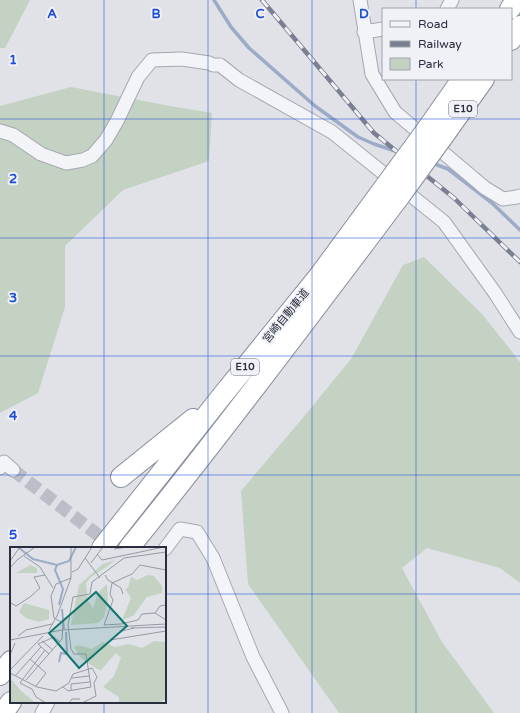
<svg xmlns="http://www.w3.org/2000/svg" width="520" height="713" font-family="'Varela Round','Noto Sans JP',sans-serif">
<rect width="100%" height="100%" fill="#e0e2e8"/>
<path fill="#c3d2c2" d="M0 0H30L5 48H0Z
M71 87 170 106 212 113 209 161 123 190 65 246V307L38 393 0 413V106Z
M424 257 482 314 520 362V583L500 568 427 548 402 568 442 642 494 713H339L248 584 241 491 301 420 351 359 403 265Z"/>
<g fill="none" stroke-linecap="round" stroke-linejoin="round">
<path stroke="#9cabc7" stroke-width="3.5" d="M214 0 231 27 249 48 315 106 358 137 374 144 401 153
M432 163 448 169 492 203 520 230"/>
<path stroke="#bbbec6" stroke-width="13" stroke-dasharray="13 6" stroke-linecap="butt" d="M13 470 115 548"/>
<g stroke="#a5a8b2" stroke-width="15">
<path id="minor" d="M360 0 372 74 395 112 485 188 503 199 517 197 520 196
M447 9 452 0
M364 32 383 29
M0 131 13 135 41 154 66 163 83 160 92 156 106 140 117 121 138 77 152 60 182 59 209 63 213 65H220L239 80 332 132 444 222 495 293 520 332
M0 468 4 462 13 470
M165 549 180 529 197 532 213 558 253 657 282 713
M42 713 48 702"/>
</g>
<g stroke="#888e9e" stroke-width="22">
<path id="highway" d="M510 9 516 0
M511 40 520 26
M427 129 462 79
M442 138 484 79
M121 477 193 419
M102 548 221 397 319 276 386 185
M129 548C222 433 311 314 400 196
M0 675 11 661
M3 713 11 702"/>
</g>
<use href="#minor" stroke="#f3f4f7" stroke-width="13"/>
<use href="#highway" stroke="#fff" stroke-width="20"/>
<g stroke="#7a8091" stroke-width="4.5">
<path id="rail" d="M262 0 374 133 454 198 520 262"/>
</g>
<use href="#rail" stroke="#f0f1f6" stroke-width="3" stroke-dasharray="9" stroke-linecap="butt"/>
<g stroke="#888e9e" stroke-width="22" stroke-linecap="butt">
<path id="highway-bridge" d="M386 185 427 129
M400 196 442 138"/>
</g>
<use href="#highway-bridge" stroke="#fff" stroke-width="20"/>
</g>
<path fill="none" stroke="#1d4ed8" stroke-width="1" stroke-opacity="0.55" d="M104 0V548M208 0V713M312 0V713M416 0V9M416 79V713M0 119H520M0 238H520M0 356H520M0 475H520M0 594H11M165 594H520M104 702V713"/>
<g text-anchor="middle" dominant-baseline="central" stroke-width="4" stroke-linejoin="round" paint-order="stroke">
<g fill="#f0f1f6" stroke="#656876" stroke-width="1">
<rect x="449" y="101" width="28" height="16" rx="3"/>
<rect x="231" y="359" width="28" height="16" rx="3"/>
</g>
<g font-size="10" font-weight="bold" fill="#292e3f">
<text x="463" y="109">E10</text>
<text x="245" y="367">E10</text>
</g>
<g font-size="11" fill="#292e3f" stroke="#f0f1f6">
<text transform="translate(286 316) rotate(-51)">宮崎自動車道</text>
</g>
</g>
<g transform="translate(10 547)">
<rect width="156" height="156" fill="#e0e2e8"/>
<path d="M106 13 80 31 76 36 78 54 83 61 88 46 97 37 98 53 94 70 88 76 61 78 69 38 93 17ZM20 18 27 21V26H6ZM138 28 144 29 152 39V46L137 50 123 69 112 73 121 51 115 42 118 41 121 30 127 33ZM14 56 39 63V72L29 75 16 71 9 65ZM144 94 156 95V152L148 156H109V150L93 140 104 129 111 111 106 106 91 123 87 122 71 111 64 100 68 98 82 102 93 95 105 100 119 97 132 101ZM0 131 11 144 26 156 0 155Z" fill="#c3d2c2"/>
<path fill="none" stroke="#9cabc7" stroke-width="2" d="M8 0 23 12 47 18 59 14 66 0M47 18 45 23 53 42 49 58M52 62 54 82M49 115 51 106 57 107V104L56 85"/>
<path fill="none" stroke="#979aa4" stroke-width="1" d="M104 2 118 0M87 7 92 13 154 0M14 9 30 20 43 41M75 11 90 31M0 14 10 0M81 16 93 0M0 21 7 13 25 0M62 25 68 22 82 0M95 28 98 33 111 41 113 47M102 36 100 47 103 53 94 78 111 77 128 73 132 67 145 66M102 36 122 27 130 18 156 23M1 56 6 59 20 50 30 41 24 30 35 28M145 66 150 59 156 58M145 66 156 73M121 81 156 80M39 83 47 69 61 31V0M112 84 124 81M8 89 16 83 42 77M0 93 52 83 156 77M100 93 156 84M32 94 43 103M35 103 10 136 22 142 26 150 36 156M39 107 28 97 44 90 50 95M0 108 5 96M20 112 36 126 26 139M0 123 33 89M0 126 27 140 46 144 59 136 63 127 82 121 87 130 84 136 86 149 72 156M5 129 31 100M62 131 79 129M16 133 52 92 53 76 44 71 41 49 46 37 61 31M53 140 58 144 81 140 76 107H64L61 102 58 78 63 50 80 47 82 35 114 11 156 5M61 143V137L80 135M59 156 62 152H70"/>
<path fill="#0f766e" fill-opacity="0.15" stroke="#0f766e" stroke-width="2" d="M86 45 117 79 69 121 39 86Z"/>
<rect width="156" height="156" fill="none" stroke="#292e3f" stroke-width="2"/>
</g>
<g font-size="13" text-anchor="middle" font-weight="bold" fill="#1d4ed8" stroke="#f0f1f6" stroke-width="4" stroke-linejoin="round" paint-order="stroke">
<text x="52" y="18">A</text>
<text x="156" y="18">B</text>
<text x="260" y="18">C</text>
<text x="364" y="18">D</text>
<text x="13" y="64">1</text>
<text x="13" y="183">2</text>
<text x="13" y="302">3</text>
<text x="13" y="420">4</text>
<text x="13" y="539">5</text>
</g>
<rect x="382" y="8" width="130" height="72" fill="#f0f1f6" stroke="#a0a3ad"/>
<rect x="390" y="21" width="20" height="6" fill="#f3f4f7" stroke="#a0a3ad"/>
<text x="418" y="28" font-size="12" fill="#292e3f">Road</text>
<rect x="390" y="41" width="20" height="6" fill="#7a8091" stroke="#a0a3ad"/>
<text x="418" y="48" font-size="12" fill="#292e3f">Railway</text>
<rect x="390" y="58" width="20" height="12" fill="#c3d2c2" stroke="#a0a3ad"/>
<text x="418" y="68" font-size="12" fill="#292e3f">Park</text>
</svg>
